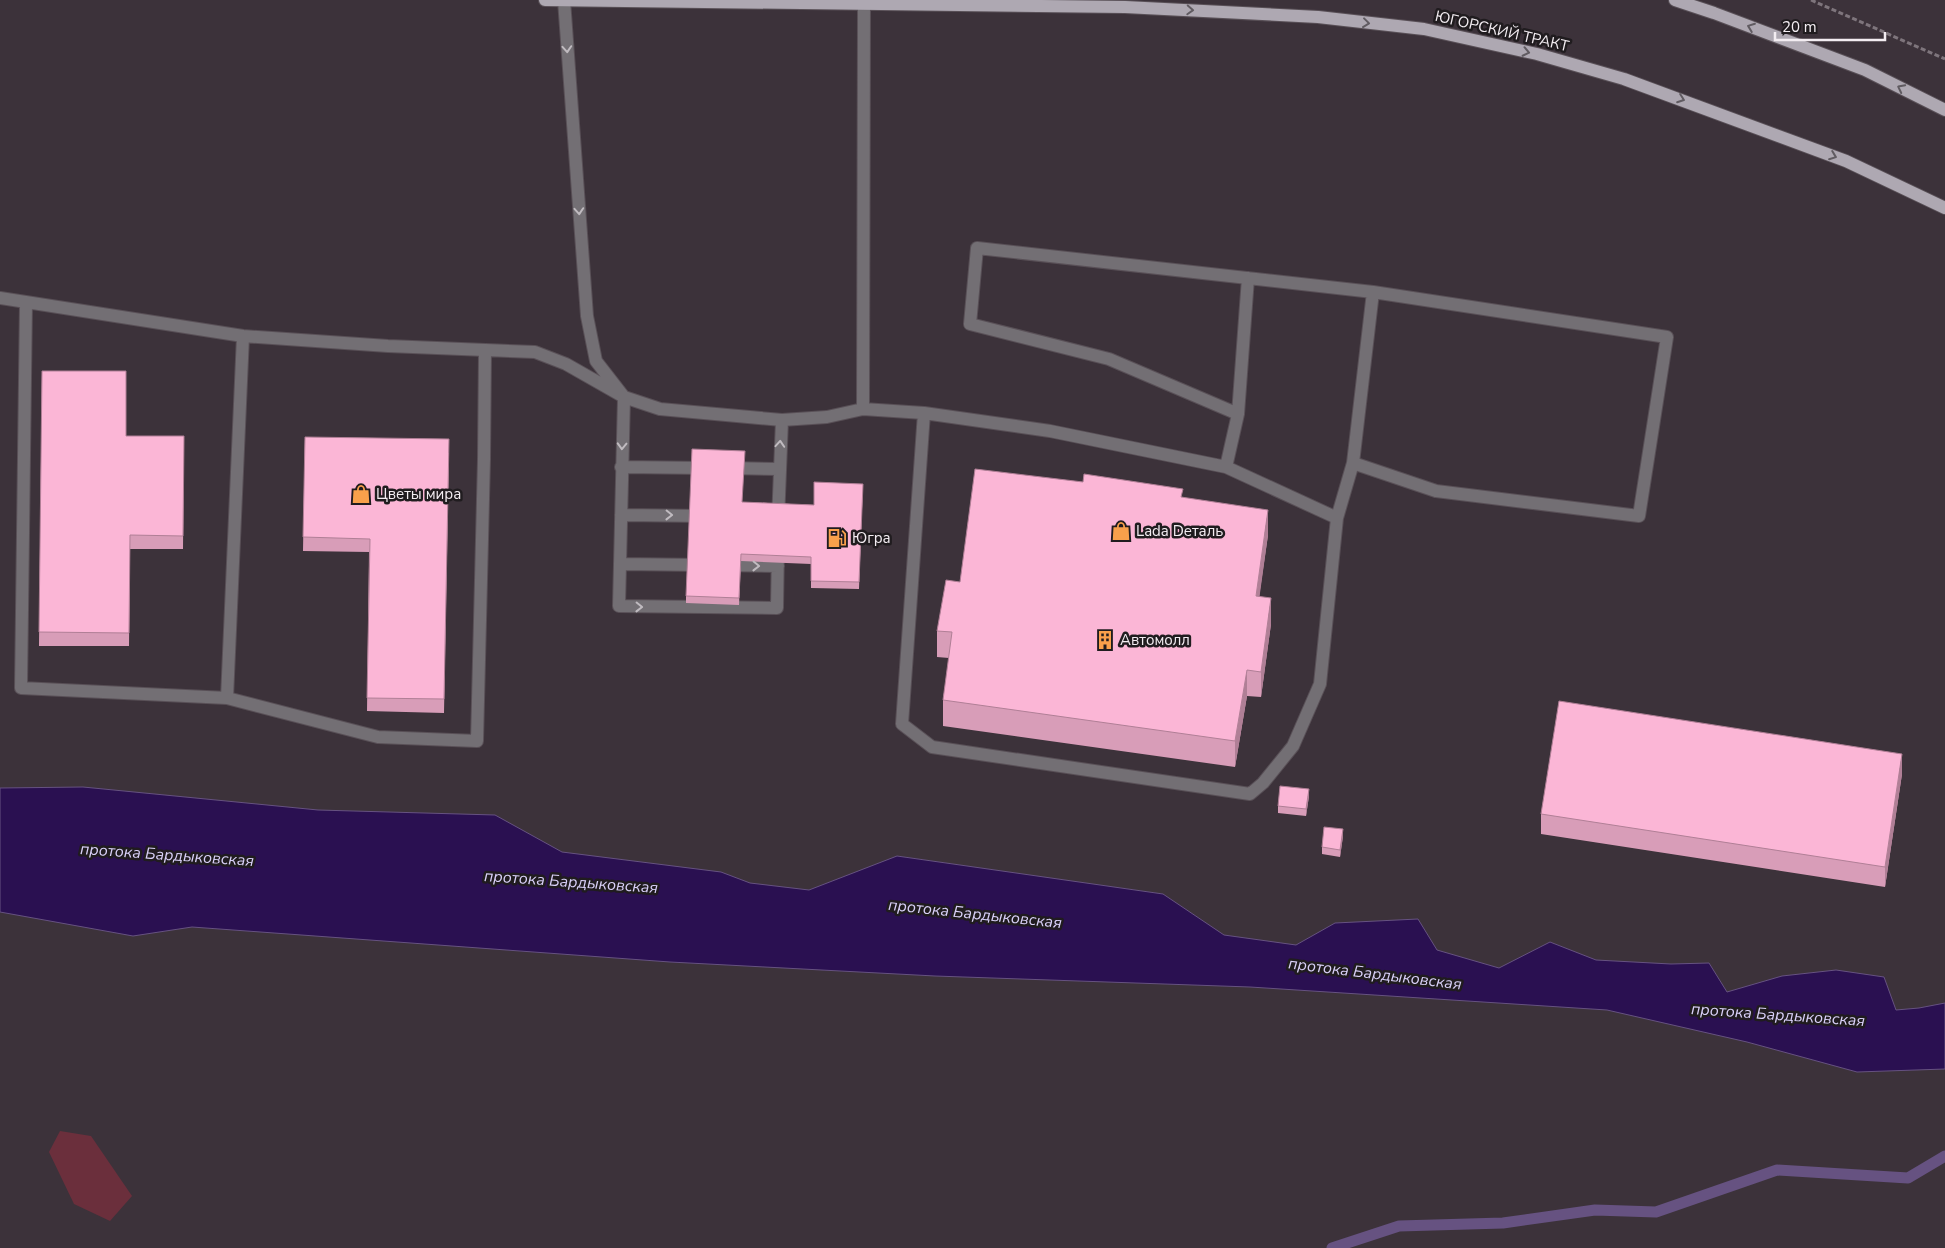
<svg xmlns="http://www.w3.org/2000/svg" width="1945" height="1248" font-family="'Nunito Sans',sans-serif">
<rect width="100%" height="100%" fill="#3c323a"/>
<path fill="#6b2f3c" d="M60 1131 91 1136 132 1196 110 1221 74 1204 49 1152Z"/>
<path fill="#2a1051" stroke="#665281" d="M83 787 318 810 495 815 562 852 721 872 750 883 809 890 897 856 1163 894 1224 935 1296 945 1335 923 1418 919 1437 950 1499 968 1550 942 1596 960 1671 964 1709 963 1727 992 1782 976 1836 970 1884 977 1896 1010 1919 1008 1945 1003V1069L1857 1072 1747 1042 1607 1010 1250 987 935 976 670 962 192 927 133 936 0 912V788Z"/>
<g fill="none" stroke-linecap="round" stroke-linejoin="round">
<path stroke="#665281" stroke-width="11" d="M1332 1248 1399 1226 1503 1223 1595 1210 1656 1212 1777 1170 1908 1178 1945 1156"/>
<g stroke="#595057" stroke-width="14">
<path id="minor" d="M564 0 587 316 596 361 624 397 619 606 777 608 778 546
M0 298 243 336 388 346 535 352 566 364 624 397 660 409 782 420 827 417 863 409 924 413 1050 431 1226 467 1337 518
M26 302 21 688 227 698 378 737 477 741 484 459 485 351
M863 409 864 3
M924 413 902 724 932 747 1250 794 1263 783 1293 746 1320 684 1337 518 1353 463 1373 292
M1238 414 1109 359 970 324 977 248 1373 292 1667 337 1639 516 1436 491 1353 463
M621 467 706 468
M1226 467 1238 414 1248 278
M729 468 779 469
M621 515 706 516
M778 521 782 420
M620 564 703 565
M725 565 778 566
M227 698 243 336"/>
</g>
<g stroke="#595057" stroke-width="14">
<path id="major" d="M545 0 1125 7 1318 17 1424 29 1537 54 1624 79 1846 161 1945 208
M1675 0 1714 13 1865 70 1945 110"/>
</g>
<path stroke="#7e757c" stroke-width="3" stroke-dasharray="5 2.5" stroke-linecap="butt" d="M1811 0 1945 59"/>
<use href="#minor" stroke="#736f74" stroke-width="12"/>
<use href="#major" stroke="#aea8b2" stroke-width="12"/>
</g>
<path fill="#d89db8" d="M42 371 126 436H184L183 549H130L129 646H39Z
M305 437 449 453 444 713 367 711 369 552 303 551Z
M1083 482 1183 497 1268 535 1259 597 1271 624 1261 697 1247 696 1235 767 943 726V700L949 658 937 657V631L960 582Z
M863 484 859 589 811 588V564L741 561 739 605 686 603V596L743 502 814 505Z
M1902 774 1885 887 1541 834V814Z
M1309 796 1306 816 1278 813V806Z
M1343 836 1340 857 1322 854V847Z"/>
<path fill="#b07f96" d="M1268 510V535L1256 622V596Z
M1271 598V624L1261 697V672Z
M1247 670V696L1235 767V741Z
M1902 754V774L1885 887V867Z
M1309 789V796L1306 816V809Z
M1343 829V836L1340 857V850Z"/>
<path fill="#fbb6d6" stroke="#b07f96" d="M42 371H126V436H184L183 536 130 535 129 633 39 632Z
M305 437 449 439 444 699 367 698 370 539 303 537Z
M692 449 745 451 742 502 814 505V482L863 484 859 582 811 581V557L741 554 739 598 686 596Z
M975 469 1083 482 1084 474 1183 489 1181 497 1268 510 1256 596 1271 598 1261 672 1247 670 1235 741 943 700 952 632 937 631 946 580 960 582Z
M1559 701 1902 754 1885 867 1541 814Z
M1280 786 1309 789 1306 809 1278 806Z
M1324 827 1343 829 1340 850 1322 847Z"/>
<defs><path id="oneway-chevron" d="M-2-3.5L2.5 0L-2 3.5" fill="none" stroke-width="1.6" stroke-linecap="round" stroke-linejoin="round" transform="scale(1.25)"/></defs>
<g stroke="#605b61">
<use href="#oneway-chevron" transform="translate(1190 10) rotate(3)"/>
<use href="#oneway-chevron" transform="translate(1366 23) rotate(7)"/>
<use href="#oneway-chevron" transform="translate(1751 27) rotate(-159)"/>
<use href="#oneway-chevron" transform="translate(1526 52) rotate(12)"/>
<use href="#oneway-chevron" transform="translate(1901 88) rotate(-153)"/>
<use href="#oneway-chevron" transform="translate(1681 99) rotate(20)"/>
<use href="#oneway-chevron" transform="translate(1833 156) rotate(21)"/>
</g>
<g stroke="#c0bbc0">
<use href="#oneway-chevron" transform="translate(567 49) rotate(86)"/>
<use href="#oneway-chevron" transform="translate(579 211) rotate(86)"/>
<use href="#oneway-chevron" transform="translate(780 444) rotate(-86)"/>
<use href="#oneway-chevron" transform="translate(622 446) rotate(92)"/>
<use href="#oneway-chevron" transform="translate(669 515) rotate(1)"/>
<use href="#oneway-chevron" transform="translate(756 566) rotate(1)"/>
<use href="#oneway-chevron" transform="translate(639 607) rotate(1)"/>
</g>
<defs>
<g id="shop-bare" transform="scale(1.5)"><path d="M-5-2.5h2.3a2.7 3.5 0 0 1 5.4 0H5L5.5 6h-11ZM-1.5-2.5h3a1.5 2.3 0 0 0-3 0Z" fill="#f8a04b" stroke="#201c1f" stroke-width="2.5" paint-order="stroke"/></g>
<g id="fuel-bare" transform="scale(1.5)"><path d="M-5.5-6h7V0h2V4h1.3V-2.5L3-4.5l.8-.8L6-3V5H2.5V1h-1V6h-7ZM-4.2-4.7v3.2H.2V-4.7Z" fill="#f8a04b" stroke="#201c1f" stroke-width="2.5" paint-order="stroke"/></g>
<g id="building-bare" transform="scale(1.5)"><path d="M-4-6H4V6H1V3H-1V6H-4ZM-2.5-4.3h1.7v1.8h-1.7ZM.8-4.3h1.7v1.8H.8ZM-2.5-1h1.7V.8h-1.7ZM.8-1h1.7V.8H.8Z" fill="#f8a04b" stroke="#201c1f" stroke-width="2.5" paint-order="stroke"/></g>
</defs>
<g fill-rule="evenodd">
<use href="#shop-bare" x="361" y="494"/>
<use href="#shop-bare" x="1121" y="531"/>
<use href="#fuel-bare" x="837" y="538"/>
<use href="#building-bare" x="1105" y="640"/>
</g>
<g text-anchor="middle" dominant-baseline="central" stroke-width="5" stroke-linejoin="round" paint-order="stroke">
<g font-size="15" fill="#f3edf2" stroke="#201c1f">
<text transform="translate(1502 31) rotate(13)">ЮГОРСКИЙ ТРАКТ</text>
</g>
<g font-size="15" fill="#f3edf2" stroke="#201c1f" text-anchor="start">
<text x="376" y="494">Цветы мира</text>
<text x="1136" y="531">Lada Dеталь</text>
<text x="852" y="538">Югра</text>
<text x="1120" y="640">Автомолл</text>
</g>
<g font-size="16" font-style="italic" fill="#d9d0f8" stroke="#201c1f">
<text transform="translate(167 855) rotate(4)">протока Бардыковская</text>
<text transform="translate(571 882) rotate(4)">протока Бардыковская</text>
<text transform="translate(975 914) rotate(6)">протока Бардыковская</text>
<text transform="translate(1375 974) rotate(7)">протока Бардыковская</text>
<text transform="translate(1778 1015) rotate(4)">протока Бардыковская</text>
</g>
</g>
<path d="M1775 32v8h110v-8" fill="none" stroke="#f3edf2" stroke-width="2.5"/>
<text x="1782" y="32" font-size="15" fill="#f3edf2" stroke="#201c1f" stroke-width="4" paint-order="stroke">20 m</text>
</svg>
